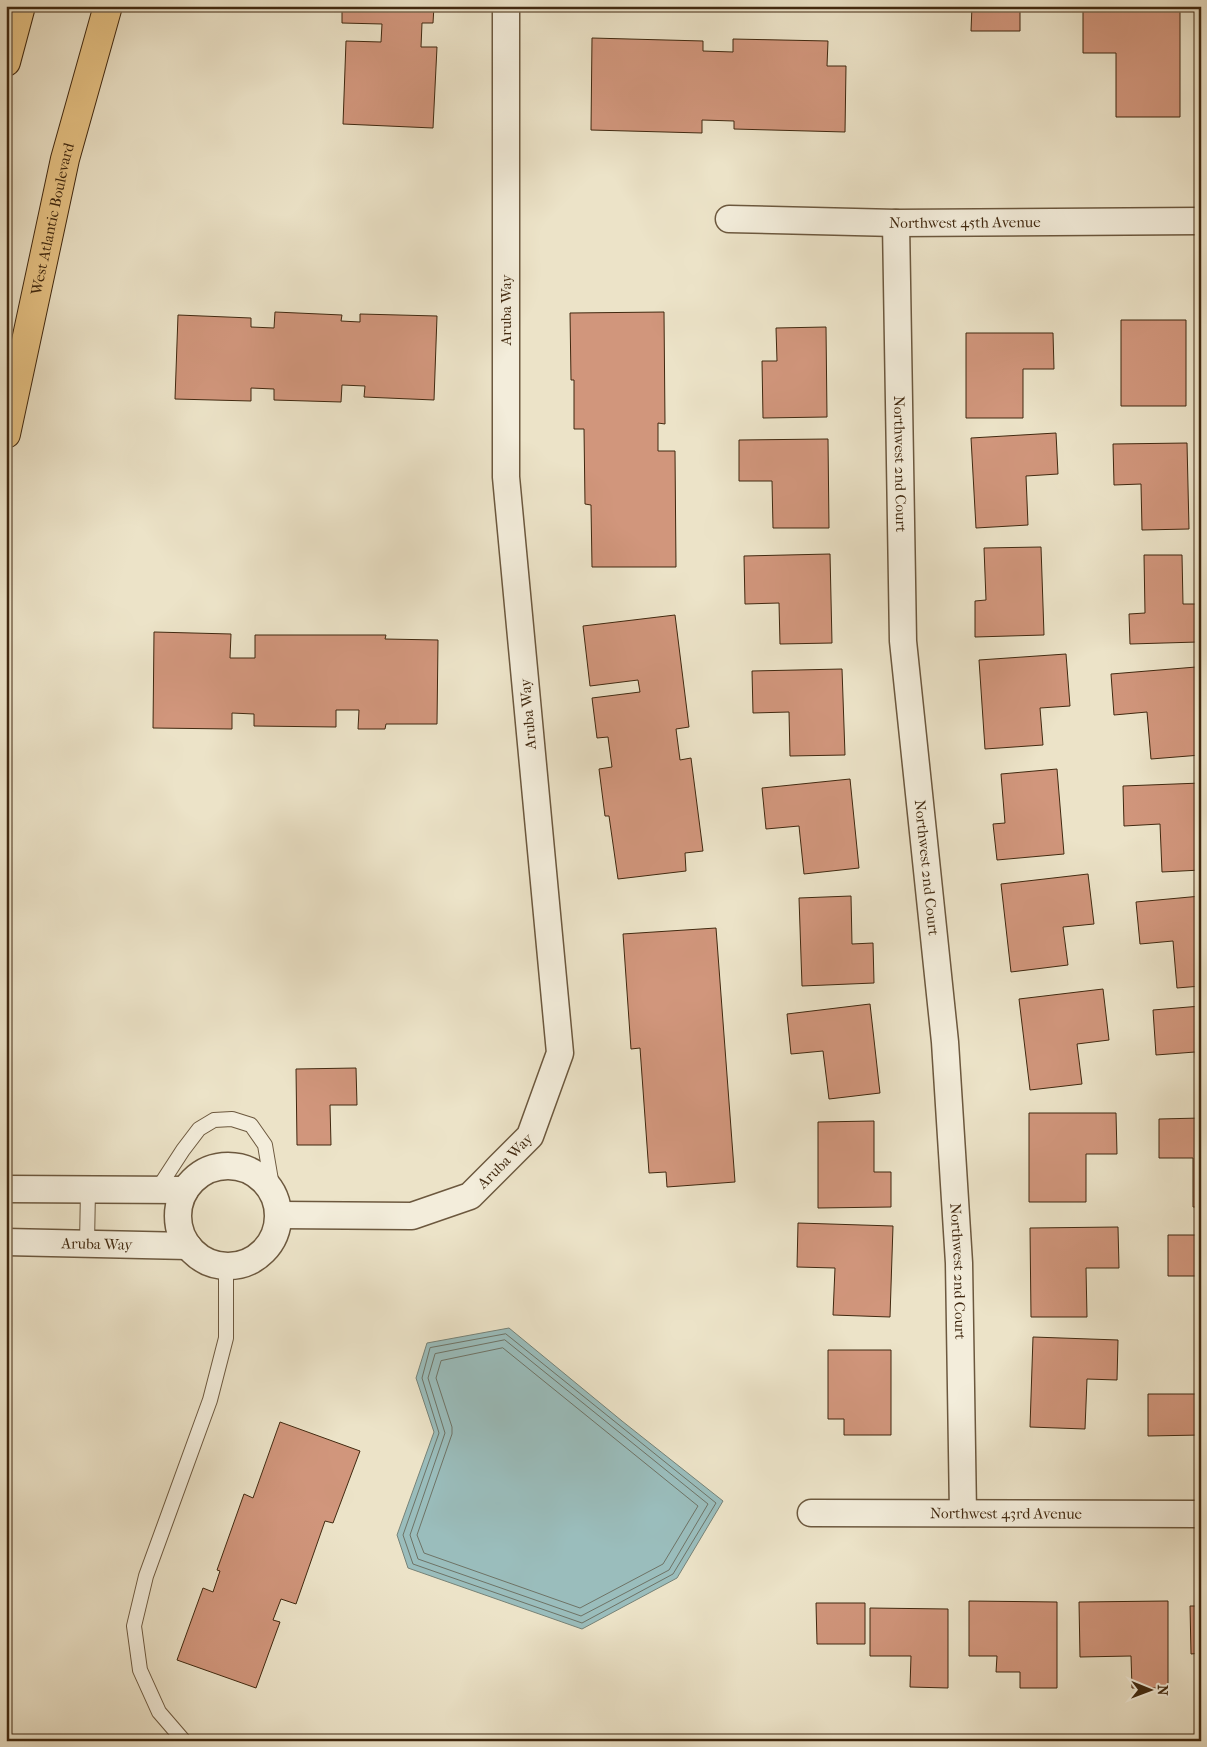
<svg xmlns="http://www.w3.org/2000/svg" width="1207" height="1747" font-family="'IM FELL French Canon',serif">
<rect width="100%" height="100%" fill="#ece3c8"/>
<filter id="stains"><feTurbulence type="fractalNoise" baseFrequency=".004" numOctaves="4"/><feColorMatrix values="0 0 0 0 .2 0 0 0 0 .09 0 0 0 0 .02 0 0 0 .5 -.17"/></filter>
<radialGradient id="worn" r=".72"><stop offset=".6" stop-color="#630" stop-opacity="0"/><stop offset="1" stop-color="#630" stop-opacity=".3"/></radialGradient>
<path fill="#9abdbc" stroke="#768277" d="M509 1328 622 1421 723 1501 677 1578 582 1629 408 1568 397 1535 434 1432 416 1378 427 1343Z"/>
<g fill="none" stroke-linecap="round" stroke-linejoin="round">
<path stroke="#6e7366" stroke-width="1" d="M506 1334 716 1503 673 1574 582 1623 413 1564 403 1535 439 1433 422 1378 430 1348Z
M505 1340 708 1504 669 1570 581 1616 418 1559 410 1535 445 1433 428 1378 435 1354Z
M503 1348 698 1506 663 1564 580 1608 424 1553 417 1535 452 1434V1427L436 1378 441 1361Z"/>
</g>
<path fill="#d1967c" stroke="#412910" d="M342 6H434L433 23H422L421 47H437L433 128 343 124 346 41 381 42 382 24 342 23Z
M972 6H1020V31H971Z
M1083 6H1180V117H1116V53H1083Z
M592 38 703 41V51L733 52V39L828 41 827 66H846L845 132 734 129V121L702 120V133L591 130Z
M275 312 342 315 341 321 360 322V314L437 316 434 400 364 397 365 386 342 385 341 402 274 400V389L251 388V401L175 399 178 315 251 318V327L274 328Z
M664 312 665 424 658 423V451H675L676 567H592L591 505 585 504 584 429H574V380H571L570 313Z
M1121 320H1186V406H1121Z
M826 327 827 417 763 418 762 361H777L776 328Z
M966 333H1053L1054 369H1023V418H966Z
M1056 433 1058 474 1026 476 1028 525 976 528 971 438Z
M828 439 829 528H773L772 481H739V440Z
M1187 443 1189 529 1142 530 1141 484 1114 485 1113 444Z
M1041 547 1044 635 975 637V601L986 600 984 548Z
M830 554 832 643 780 644 779 603 745 604 744 556Z
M1144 555H1182L1183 604H1197L1198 642 1130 644 1129 614 1145 613Z
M675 615 689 727 676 729 680 760 691 758 703 851 685 853 686 871 618 879 609 816H605L599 769 612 767 608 737 597 738 592 698 640 692 638 680 590 686 583 626Z
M154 632 231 634 230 658H255V635H386L385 639 438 640 437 724H386L385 729H358L359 710H336V727L254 726V714L232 713V729L153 728Z
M1066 654 1070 706 1040 708 1043 745 985 749 979 660Z
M1196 667 1201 755 1151 759 1147 712 1114 715 1111 674Z
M842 669 845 755 790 756 789 712 753 713 752 671Z
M1057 769 1064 854 997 860 993 824 1005 823 1001 774Z
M850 779 859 868 804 874 799 826 766 829 762 788Z
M1201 783V870L1162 872 1160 824 1124 826 1123 786Z
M1088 874 1094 924 1063 927 1068 965 1011 972 1001 884Z
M851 896 852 944 873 943 874 983 802 986 799 898Z
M1201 896V986L1177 988 1173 941 1140 944 1136 902Z
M716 928 735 1182 667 1187 666 1172 649 1173 640 1048 631 1049 623 934Z
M1103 989 1109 1040 1077 1044 1082 1084 1030 1090 1019 999Z
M870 1004 880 1093 829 1099 823 1051 791 1054 787 1014Z
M1201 1006V1097H1198L1195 1052 1156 1055 1153 1010Z
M356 1068 357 1105H330L331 1145H297L296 1069Z
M1029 1113H1116L1117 1154H1086V1202H1029Z
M1201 1118V1207H1193V1158H1159V1119Z
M874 1121V1172H891V1207L818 1208V1122Z
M798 1223 893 1226 890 1317 833 1315 835 1268 797 1267Z
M1118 1227 1119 1268H1086L1087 1317H1031L1030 1228Z
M1168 1235H1201V1320H1196V1276H1168Z
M1033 1337 1118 1340 1117 1380 1087 1379 1085 1429 1030 1427Z
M828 1350H891V1435H844V1419H828Z
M1148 1394H1201V1435L1148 1436Z
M280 1422 360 1451 333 1523 325 1521 296 1604 281 1599 273 1620 280 1622 256 1688 177 1660 203 1588 213 1592 220 1571 217 1570 244 1494 253 1498Z
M969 1601 1057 1602V1688H1020V1672H996L997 1656H969Z
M1168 1601V1688H1132L1131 1656 1080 1657 1079 1602Z
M816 1603H865V1644H817Z
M1190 1606H1201V1653L1191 1654Z
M870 1608 948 1609V1688L910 1687 911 1656H870Z"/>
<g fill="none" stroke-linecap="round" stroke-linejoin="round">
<g stroke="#6c583e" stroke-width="16">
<path id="lane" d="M157 1190 183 1150 199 1129 214 1120 232 1119 251 1125 265 1145 273 1192
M87 1244 88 1189
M184 1741 159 1712 140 1670 134 1626 146 1576 210 1400 226 1338V1266"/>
</g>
<g stroke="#6c583e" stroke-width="29">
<g id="street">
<path id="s1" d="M729 219 896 223 1201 221"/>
<path id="s2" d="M896 223 903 641 945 1042 959 1263 963 1513"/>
<circle cx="228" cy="1216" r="50"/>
<path d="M6 1189 185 1190"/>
<path id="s3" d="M279 1215 412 1216 470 1196 530 1136 560 1053 506 477V6"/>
<path id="s4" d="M6 1242 188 1246"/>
<path id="s5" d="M811 1513 1201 1514"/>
</g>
</g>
<g stroke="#412910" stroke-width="30">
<g id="primary">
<path d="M6 62 21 6"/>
<path id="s6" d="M6 434 65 159 108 6"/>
</g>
</g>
<use href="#lane" stroke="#f3eddb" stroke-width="14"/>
<use href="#street" stroke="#f3eddb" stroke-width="26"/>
<use href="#primary" stroke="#e6c284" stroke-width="28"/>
</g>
<g text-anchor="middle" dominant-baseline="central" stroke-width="4" stroke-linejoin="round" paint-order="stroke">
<g font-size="15" fill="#412910" stroke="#f3eddb">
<text stroke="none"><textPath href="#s6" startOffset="220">West Atlantic Boulevard</textPath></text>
<text stroke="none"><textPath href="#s1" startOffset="236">Northwest 45th Avenue</textPath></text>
<text transform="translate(506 310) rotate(-90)">Aruba Way</text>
<text stroke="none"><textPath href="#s2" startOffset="241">Northwest 2nd Court</textPath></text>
<text transform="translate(528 714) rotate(-95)">Aruba Way</text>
<text stroke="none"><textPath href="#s2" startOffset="646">Northwest 2nd Court</textPath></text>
<text stroke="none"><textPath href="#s3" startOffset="244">Aruba Way</textPath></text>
<text stroke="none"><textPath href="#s4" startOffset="91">Aruba Way</textPath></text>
<text stroke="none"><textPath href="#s2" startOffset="1051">Northwest 2nd Court</textPath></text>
<text stroke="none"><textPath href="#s5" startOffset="195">Northwest 43rd Avenue</textPath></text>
</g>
</g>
<rect width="1207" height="1747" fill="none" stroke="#ece3c8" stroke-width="25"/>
<rect x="8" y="8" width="1192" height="1732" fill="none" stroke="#412910" stroke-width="2.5"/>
<rect x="12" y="12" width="1182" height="1722" fill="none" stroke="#412910"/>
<g transform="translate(1150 1690) rotate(91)" stroke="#f3eddb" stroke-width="4" paint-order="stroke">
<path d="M0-4L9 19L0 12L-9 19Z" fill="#412910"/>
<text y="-8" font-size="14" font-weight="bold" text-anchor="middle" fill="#412910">N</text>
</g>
<rect width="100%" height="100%" filter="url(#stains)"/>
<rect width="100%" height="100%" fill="url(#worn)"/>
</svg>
